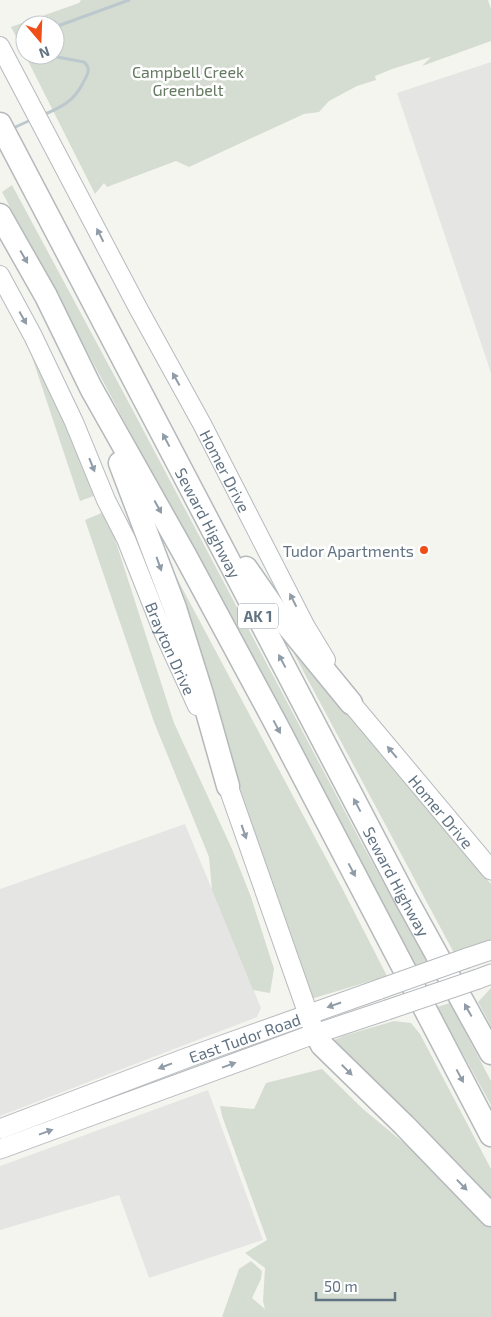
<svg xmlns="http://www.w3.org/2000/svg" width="491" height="1317" font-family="'Exo 2',sans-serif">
<rect width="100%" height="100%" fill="#f5f5f0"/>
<path fill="#e5e6e4" d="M491 62V373L397 93Z
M185 824 261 1008 257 1017 0 1116V889Z
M208 1090 263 1240 149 1278 119 1195 0 1230V1166Z"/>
<path fill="#d5dcd1" d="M81 0H488L491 9V41L422 66 431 57 392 69 375 76 376 80 357 86 329 101 319 112 304 114 189 167 176 161 107 187 104 183 95 194 25 55H55V25H25V54L11 27 79 3Z
M12 185 129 403 361 842 428 964 416 968 2 192Z
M27 342 99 494 80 501Z
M106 511 174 723 232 849 251 897 274 969 270 993 253 990 212 890 209 857 154 722 85 520Z
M165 556 342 888 387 976 311 999 161 558Z
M277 622 286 628 462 850 491 884V940L454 953Z
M491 988V1026L478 1002Z
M450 1003 491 1081V1105L437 1007Z
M394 1021 411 1023 420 1034 491 1169V1204L439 1145 337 1050 332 1041 343 1036Z
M322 1069 363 1109 416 1153 491 1224V1317H222L239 1269 251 1261 262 1271 261 1279 252 1298 265 1309 263 1301 265 1268 245 1253 267 1240 222 1116 220 1106 254 1109 266 1083Z"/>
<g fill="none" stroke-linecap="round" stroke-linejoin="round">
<path stroke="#bcc8cd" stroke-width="3" d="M55 27 129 0
M43 115C62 107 74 101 83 83 87 75 92 69 84 62L46 55
M11 129 33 119"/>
<g stroke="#b5babf" stroke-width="20">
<g id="secondary">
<path id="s1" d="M0 46 138 308 202 424 306 627 326 660"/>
<path id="s2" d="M0 275 33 336 74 422 106 500 126 539 161 627 197 706"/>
</g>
</g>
<g stroke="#b6babe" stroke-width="21">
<g id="primary">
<path id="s3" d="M351 703 491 870"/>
<path d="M228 786 312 1025"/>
<path d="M467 958 491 950"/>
<path d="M478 979 491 974"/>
<path id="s4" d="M0 1129 189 1057 380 989"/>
<path d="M0 1149 306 1037 387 1010"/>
</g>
</g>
<g stroke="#b5b9bc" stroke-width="25">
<g id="motorway">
<path id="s5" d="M0 124 405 897 491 1053"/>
<path d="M0 215 46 296 91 388 185 555 276 724 491 1135"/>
<path d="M120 463 175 608 202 694 228 786"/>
<path d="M246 568 278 614 351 703"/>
<path d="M316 1034 322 1045 404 1125 491 1215"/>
</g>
</g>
<use href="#secondary" stroke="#fff" stroke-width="18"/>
<use href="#primary" stroke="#fff" stroke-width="19"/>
<use href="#motorway" stroke="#fff" stroke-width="22"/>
<g stroke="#b6babe" stroke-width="21" stroke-linecap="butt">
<path id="primary-bridge" d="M380 989 467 958
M387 1010 478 979"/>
</g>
<use href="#primary-bridge" stroke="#fff" stroke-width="19"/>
</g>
<defs><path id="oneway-solid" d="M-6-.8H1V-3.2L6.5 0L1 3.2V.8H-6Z" transform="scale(1.25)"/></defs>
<g fill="#909da8">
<use href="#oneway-solid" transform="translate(100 235) rotate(-117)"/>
<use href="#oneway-solid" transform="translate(24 257) rotate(60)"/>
<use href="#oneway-solid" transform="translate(23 318) rotate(61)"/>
<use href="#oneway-solid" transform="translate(176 379) rotate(-119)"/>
<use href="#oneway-solid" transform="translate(166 440) rotate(-118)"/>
<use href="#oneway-solid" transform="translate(92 465) rotate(68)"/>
<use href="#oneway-solid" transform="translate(158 507) rotate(61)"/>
<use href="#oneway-solid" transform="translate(159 564) rotate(70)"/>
<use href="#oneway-solid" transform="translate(293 600) rotate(-117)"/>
<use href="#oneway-solid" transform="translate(282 661) rotate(-118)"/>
<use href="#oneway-solid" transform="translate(277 727) rotate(62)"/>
<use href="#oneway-solid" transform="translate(392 752) rotate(-130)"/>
<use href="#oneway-solid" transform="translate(357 805) rotate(-118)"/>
<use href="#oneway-solid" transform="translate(244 832) rotate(71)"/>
<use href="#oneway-solid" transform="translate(352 870) rotate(62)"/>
<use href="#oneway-solid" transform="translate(334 1005) rotate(161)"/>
<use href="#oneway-solid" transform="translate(468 1010) rotate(-119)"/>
<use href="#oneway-solid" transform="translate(229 1065) rotate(-20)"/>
<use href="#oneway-solid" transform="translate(165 1066) rotate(159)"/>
<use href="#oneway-solid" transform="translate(347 1070) rotate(45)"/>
<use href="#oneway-solid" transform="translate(460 1076) rotate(62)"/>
<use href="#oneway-solid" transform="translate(46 1132) rotate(-20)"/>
<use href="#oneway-solid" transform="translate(462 1185) rotate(46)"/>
</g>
<circle fill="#ef4f16" stroke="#fff" stroke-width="2" cx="424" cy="550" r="5"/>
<g text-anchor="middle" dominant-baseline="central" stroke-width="5" stroke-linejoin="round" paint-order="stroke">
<rect fill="#fff" stroke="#909da8" stroke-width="1" x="238" y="603.5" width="40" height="25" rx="4"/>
<g font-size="15" font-weight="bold" fill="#617383">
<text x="258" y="616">AK 1</text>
</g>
<g font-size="16" fill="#657a61" stroke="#fff">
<text x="188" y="71">Campbell Creek<tspan x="188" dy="18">Greenbelt</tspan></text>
</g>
<g font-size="16" fill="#617383" stroke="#fff">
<text stroke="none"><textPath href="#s1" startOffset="481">Homer Drive</textPath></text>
<text stroke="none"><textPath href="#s5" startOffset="450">Seward Highway</textPath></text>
<text stroke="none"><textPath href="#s2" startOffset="411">Brayton Drive</textPath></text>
<text stroke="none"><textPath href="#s3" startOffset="141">Homer Drive</textPath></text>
<text stroke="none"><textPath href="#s5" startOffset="855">Seward Highway</textPath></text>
<text stroke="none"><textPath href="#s4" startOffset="261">East Tudor Road</textPath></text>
</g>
<g font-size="16" fill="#617383" stroke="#fff" text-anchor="end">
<text x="414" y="550">Tudor Apartments</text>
</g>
</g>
<g transform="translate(40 40) rotate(161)"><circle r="24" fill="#ffffff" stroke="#c0c7cd"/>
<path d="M0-4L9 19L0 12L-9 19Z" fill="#ef4f16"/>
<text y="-8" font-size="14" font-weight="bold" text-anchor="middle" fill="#617383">N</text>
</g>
<path d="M316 1292v8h79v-8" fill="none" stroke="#617383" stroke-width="2.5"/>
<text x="324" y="1292" font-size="15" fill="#617383" stroke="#ffffff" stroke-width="4" paint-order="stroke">50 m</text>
</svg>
